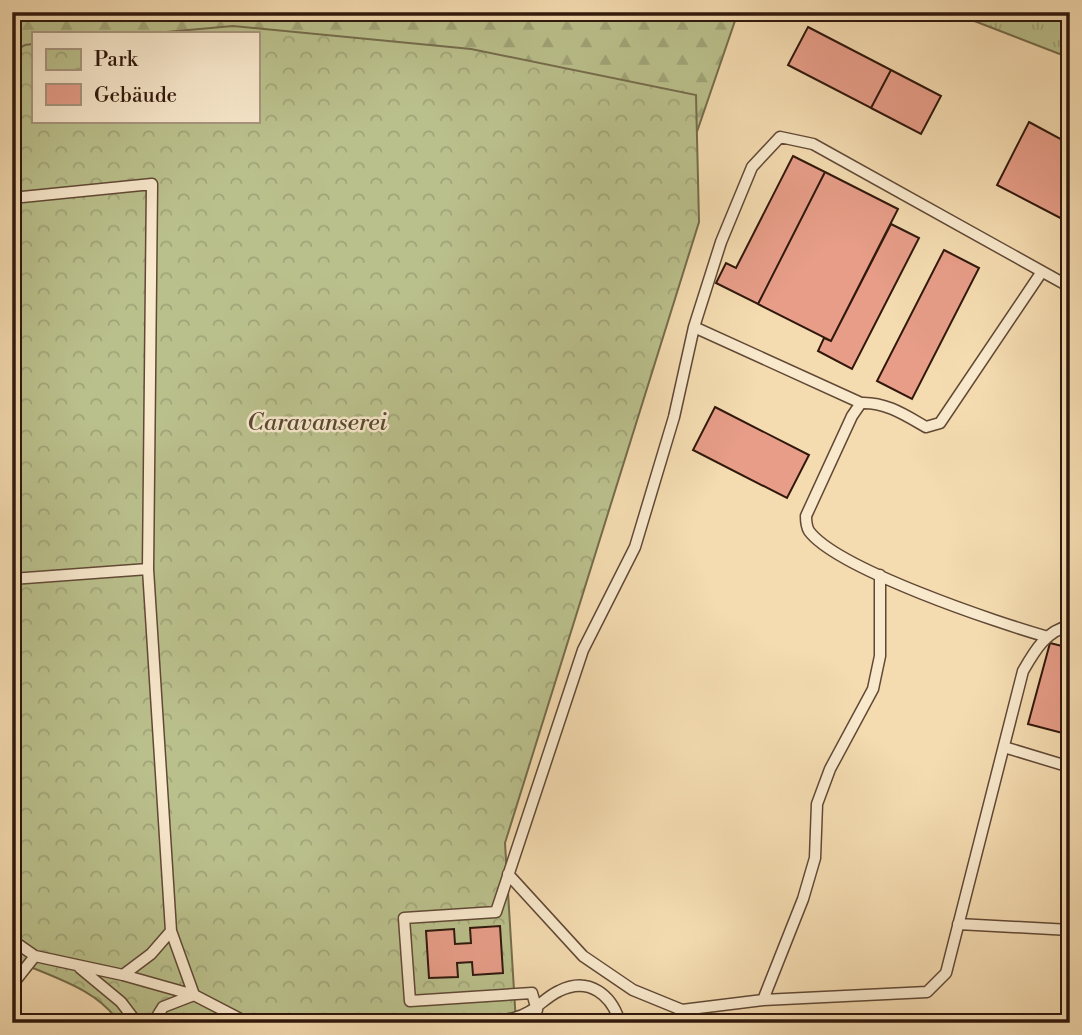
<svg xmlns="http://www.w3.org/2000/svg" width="1082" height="1035" font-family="'Libre Bodoni',serif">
<defs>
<pattern id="grass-tufts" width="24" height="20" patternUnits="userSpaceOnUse" patternTransform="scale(1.75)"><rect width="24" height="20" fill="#bac08c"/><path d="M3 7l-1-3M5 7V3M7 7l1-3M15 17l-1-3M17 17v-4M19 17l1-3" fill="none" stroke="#a0a478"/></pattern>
<pattern id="forest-firs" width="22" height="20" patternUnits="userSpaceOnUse" patternTransform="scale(1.75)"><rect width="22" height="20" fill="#bac08c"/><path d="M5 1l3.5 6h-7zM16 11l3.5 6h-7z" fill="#a0a478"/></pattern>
<pattern id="park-crowns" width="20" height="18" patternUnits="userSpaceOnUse" patternTransform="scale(1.75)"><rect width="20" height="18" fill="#bac08c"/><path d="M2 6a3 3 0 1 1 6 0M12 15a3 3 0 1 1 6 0" fill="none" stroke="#a0a478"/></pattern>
</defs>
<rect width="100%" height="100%" fill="#f4dbb0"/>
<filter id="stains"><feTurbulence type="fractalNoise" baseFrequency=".00286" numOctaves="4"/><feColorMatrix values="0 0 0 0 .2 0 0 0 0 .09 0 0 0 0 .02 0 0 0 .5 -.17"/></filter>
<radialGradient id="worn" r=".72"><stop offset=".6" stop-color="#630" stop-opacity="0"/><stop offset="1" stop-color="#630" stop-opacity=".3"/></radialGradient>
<path fill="url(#grass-tufts)" stroke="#756c4c" stroke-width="2" d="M951 12H1070V58Z"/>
<path fill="url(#forest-firs)" stroke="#756c4c" stroke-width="2" d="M12 12H738L676 193 257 33H33V105L12 118Z"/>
<path fill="url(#park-crowns)" stroke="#756c4c" stroke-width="2" d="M233 26 471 49 696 95 699 222 505 843 516 1023H119C98 988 48 976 12 959V52L25 45 33 44V121H257V33H155Z"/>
<path fill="#e79d88" stroke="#30180c" stroke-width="2" d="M808 27 891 70 871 108 788 65Z
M891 70 941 96 921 134 871 108Z
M1029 122 1070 144V223L997 185Z
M793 156 825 172 758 304 716 283 726 263 736 268Z
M825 172 898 209 831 341 758 304Z
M891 224 919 238 852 369 818 351 824 338 831 341Z
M944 250 979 268 912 399 877 381Z
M715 407 809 455 787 498 693 450Z
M1050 643 1070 648V735L1028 724Z
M500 926 503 973 473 975 472 962 457 963 458 977 429 978 426 931 454 929 455 944 471 943 470 928Z"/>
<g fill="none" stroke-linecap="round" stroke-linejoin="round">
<g stroke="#614935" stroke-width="13">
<path id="lane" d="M12 198 152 184 148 569 171 931 194 995
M1041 273 940 423 926 427C905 415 886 402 861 403L852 416 806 516C806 521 806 526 809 531 837 569 998 623 1048 637
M694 327 861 403
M12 579 148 569
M1004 747 1070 767
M508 874 583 956 633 990 682 1010 763 1000 927 992 946 973 1023 671C1034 652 1046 630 1070 626
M958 924 1070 930
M12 940 35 956
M80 968 121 1002 137 1023
M123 975 151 954 171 931
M12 985 35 956 123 975 194 995 248 1023
M763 1000 803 899 815 858 817 804 830 769 873 689 880 656V575
M537 1010 532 993 410 1001 404 918 496 912 583 650 635 547 674 417 694 327 721 242 752 167 780 137 813 144 1070 287
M153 1023 163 1007 194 995
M438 1023C462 1021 490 1024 514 1018 535 1013 542 999 559 991 589 976 612 995 620 1023"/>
</g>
<use href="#lane" stroke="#f8e8cc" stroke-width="10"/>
</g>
<g text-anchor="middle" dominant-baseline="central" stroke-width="5" stroke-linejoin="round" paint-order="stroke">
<g font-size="24" font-style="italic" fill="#594a32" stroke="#f8e8cc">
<text x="317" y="423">Caravanserei</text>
</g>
</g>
<rect width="1082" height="1035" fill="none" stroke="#f4dbb0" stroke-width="42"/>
<rect x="14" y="14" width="1054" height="1007" fill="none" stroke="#30180c" stroke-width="3.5"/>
<rect x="21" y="21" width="1040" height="993" fill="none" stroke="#30180c" stroke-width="2"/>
<rect x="32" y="32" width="228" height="91" fill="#f8e8cc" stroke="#a8957f" stroke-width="2"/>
<rect x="46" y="49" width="35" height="21" fill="url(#park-crowns)" stroke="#a8957f" stroke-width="2"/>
<text x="94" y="66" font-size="21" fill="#30180c">Park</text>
<rect x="46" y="84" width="35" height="21" fill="#e79d88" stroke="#a8957f" stroke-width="2"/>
<text x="94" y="102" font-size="21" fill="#30180c">Gebäude</text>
<rect width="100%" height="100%" filter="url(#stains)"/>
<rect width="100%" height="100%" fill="url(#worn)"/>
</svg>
